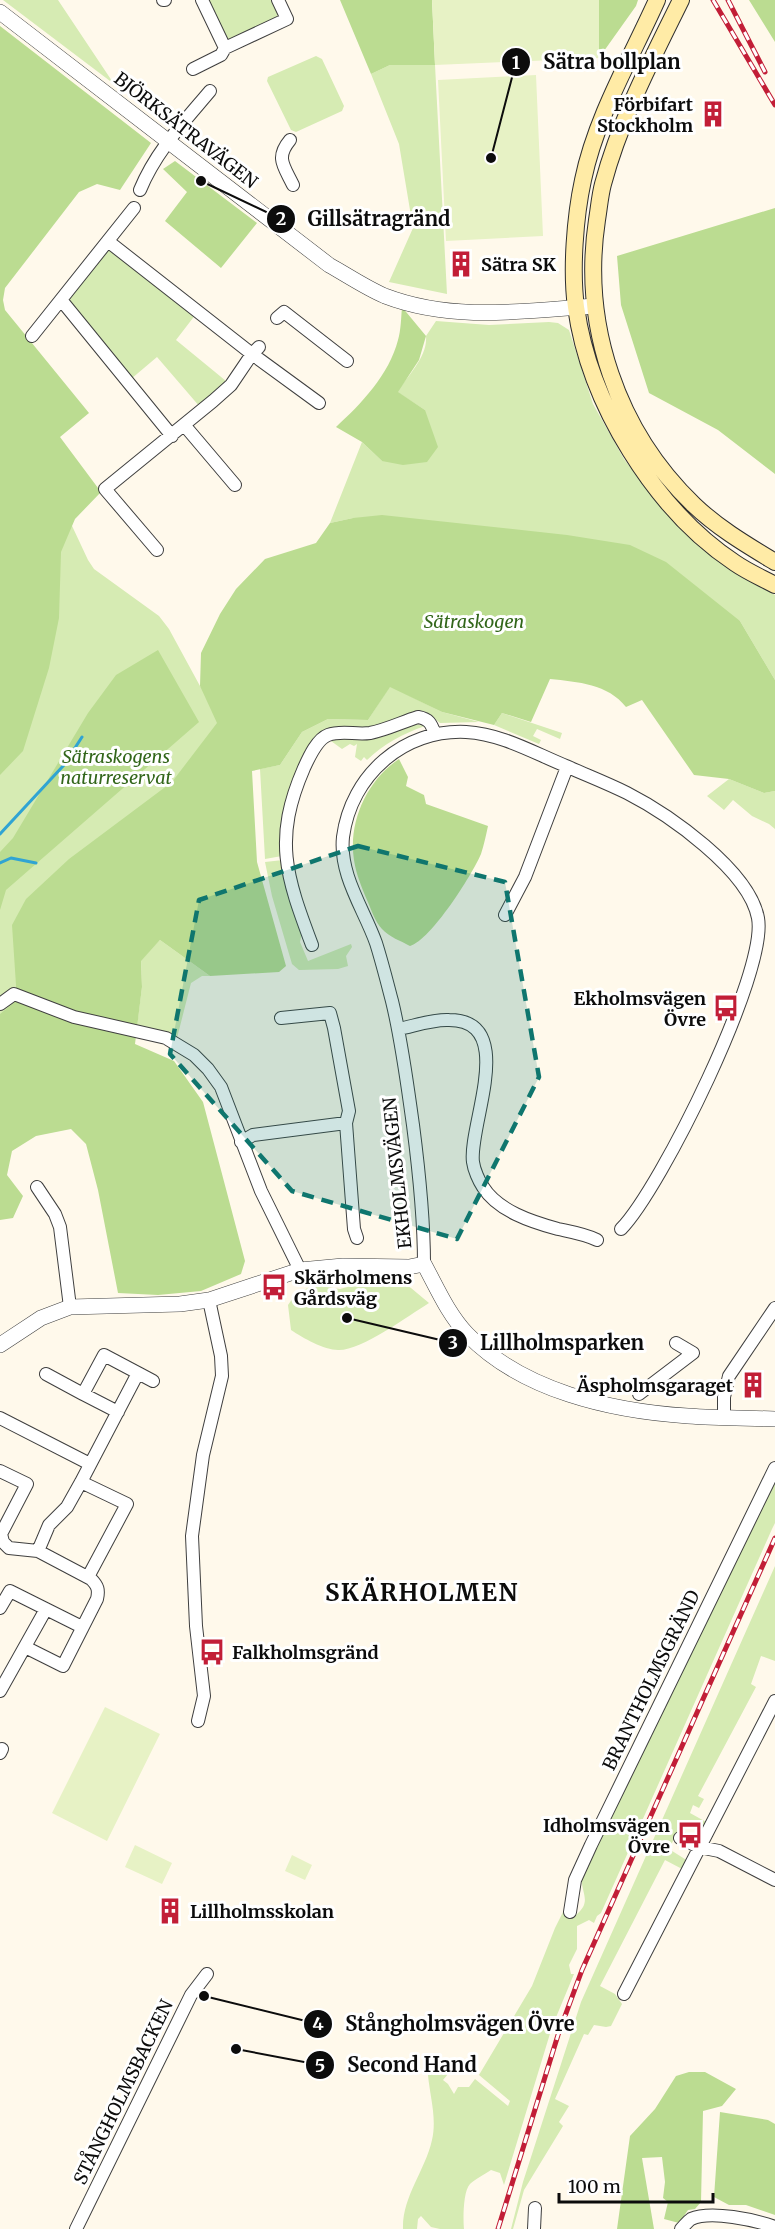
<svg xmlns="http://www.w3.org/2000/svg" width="775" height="2229" font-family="Merriweather,serif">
<rect width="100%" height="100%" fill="#fff9eb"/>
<path fill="#d6ebb3" d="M3 0H58L114 84Z
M209 0H274L279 11 277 18 232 40 226 38Z
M316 56 322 59 344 106 342 111 296 132 291 130 267 81 268 77Z
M390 65H435L447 294 389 282 413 228 399 144 371 74Z
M107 250H112L196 314 176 340 226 381 200 407 157 357 131 379 68 299Z
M436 321 489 325 549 322 558 323 569 330 593 404 624 459 664 511 720 562 775 595V680L740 621 353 518 330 523 362 442 382 461 425 410 397 392C408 376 428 356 426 336Z
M0 372 88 560 94 569 159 616 169 629 200 686 225 716 0 1142Z
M390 686 442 712 479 722 440 723 426 712 418 710 368 729 312 743 282 856 265 859 260 769 280 765 302 732 328 719 368 720Z
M502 713 562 733 560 739 537 729 533 736 541 740 539 744 494 725Z
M415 724 425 726C402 734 384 744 367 760L364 757 361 761 355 757 357 744 354 746 350 744 342 749 331 741 340 738H371Z
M729 779 764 793 775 791V829L769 824 752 816 733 800 724 810 707 796Z
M283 860 302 933 300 942 308 961 351 944 352 947 346 956 348 966 338 969 299 970 292 964 272 896 265 862Z
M160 940 210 976H202L191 983 177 1038 137 1026 142 987 141 960Z
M391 1275 411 1288 429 1303C408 1316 361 1351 338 1350 324 1350 303 1338 291 1330L288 1305 295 1295 313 1285 340 1289Z
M775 1481V1523L772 1529 601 1913 597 1916 594 1923 589 1920 577 1926V1949L569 1965 571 1974H574L552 2027 504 2185 500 2173 491 2170C484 2175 475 2179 470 2184 463 2191 463 2220 464 2229H440L431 2227 421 2216 418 2219 417 2229H403C402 2197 425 2171 432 2140 437 2118 430 2097 428 2075L430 2073 448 2074 443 2080 448 2084 454 2094 458 2087H469L475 2079 508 2106 510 2101 479 2075 532 1986 555 1928 563 1912 576 1915C593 1901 580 1893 582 1876Z
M775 1566V1661L761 1656 751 1684 756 1687 698 1796 704 1799 699 1808 693 1805 690 1813 708 1823 703 1833 682 1823 669 1849 688 1861 684 1870 665 1860 600 1986 615 1994 622 2004 611 2026 606 2027 594 2025 588 2035 584 2034 555 2099 569 2106 559 2122 563 2126 524 2190 513 2229H511L523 2182 581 2002Z"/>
<path fill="#bbdc91" d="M340 0H432L435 65H390L371 74Z
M599 0H638L636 6 599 58Z
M749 0H775V42Z
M0 26 151 143 120 190 97 184 79 192 5 288 3 300 5 310 89 413 60 437 101 492 75 519 61 552 59 618 49 668 23 751 0 775Z
M175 161 257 223 221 268 165 221 187 192 163 169Z
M775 208V474L718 430 649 393 621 305 617 256Z
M402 307 426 336 419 360 398 392 425 410 438 447 427 462 403 465 382 461 362 442 336 427C361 404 389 375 398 340 401 330 401 318 402 307Z
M382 515 567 535 630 545 666 562 740 621 775 680V791L764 793 729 779 694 775 642 700 626 707C608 684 578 682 550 679L531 722 502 713 494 725 442 712 390 687 368 720 328 719 302 732 280 765 252 771 257 862 286 966 279 972 210 976 160 940 141 961 142 987 135 1044 174 1061 203 1102 245 1261 241 1274 201 1291 158 1295 118 1293 98 1190 86 1144 71 1129 36 1136 12 1151 7 1175 23 1196 13 1218 0 1220V1014L17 1000 12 925 26 899 69 859 172 782 217 723 200 686 201 653 220 614 236 589 265 559 316 543 330 523 353 518Z
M158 650 199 722 6 890 0 910V852L13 838 88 713 116 675Z
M399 759 408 777 406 786 424 795 426 804 488 826C486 835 484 845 481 854 472 875 431 940 410 946 401 941 389 937 382 929 375 922 371 909 367 900 362 888 356 874 354 860 348 822 367 780 399 759Z
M689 2072H705L736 2089 722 2106 703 2111 701 2202 695 2209 688 2210 679 2223 664 2219 668 2202 663 2198 665 2182 662 2157 642 2158 654 2229H617L630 2136 655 2109 676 2076Z
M720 2112 768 2120 775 2124V2215L746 2205H729L714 2197Z"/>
<path fill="#e7f2c5" d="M432 0H599V58L435 65Z
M536 75 543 236 446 241 438 80Z
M105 1707 160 1734 107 1841 52 1813Z
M135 1845 172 1863 162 1884 125 1867Z
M292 1855 312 1865 305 1880 285 1871Z"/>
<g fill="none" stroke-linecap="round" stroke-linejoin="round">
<path stroke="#30a4d3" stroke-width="3" d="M0 834 64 765 82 737
M0 863 11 858 36 863"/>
<g stroke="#3f3f3f" stroke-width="14">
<path id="minor" d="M163 0H165
M202 0 225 48 287 19 278 0
M193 69 221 55 225 48
M290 140C275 158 284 166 293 185
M140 190C156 151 184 122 210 91
M109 242 252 354 231 385 213 401 105 489 157 550
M62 301 172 436
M277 318 284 312 347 361
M32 336 134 208
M259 347 252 354 319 403
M185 426 235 485
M505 915 525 877 567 767
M312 945C286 876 273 839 304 768 309 757 317 739 328 735 341 730 356 735 370 733 386 730 402 722 418 717 429 719 431 723 435 734
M0 1004 14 994 74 1017 166 1038 194 1055 208 1069 221 1087 261 1191 300 1270
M281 1018 330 1013 334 1028 349 1111 346 1123 354 1229 357 1238
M399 1029C414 1026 433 1019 449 1020 519 1020 468 1126 473 1162 474 1170 479 1181 483 1187 498 1211 532 1222 558 1229 572 1232 585 1234 597 1240
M241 1142 253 1135 346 1123
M37 1187 55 1214 60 1227 70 1307
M424 1264C424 1218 419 1171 413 1125 407 1083 402 1042 392 1001 387 982 382 962 376 943 364 909 339 875 343 837 351 775 404 729 466 732 502 734 534 753 566 766 586 775 607 783 627 793 668 814 749 870 758 918 768 972 661 1188 621 1229
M138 1373 153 1381
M46 1374 83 1394
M639 1394 693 1353 676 1343
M0 1418 90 1464
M724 1418V1397L729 1376 775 1308
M0 1471 27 1484 1 1534 3 1542 9 1548 38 1551 91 1579C98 1586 99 1590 97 1599L63 1666 25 1647
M81 1482 127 1504 88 1577
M38 1551 49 1525 67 1507 81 1482 138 1373 104 1355 83 1394 118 1412
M0 1608 10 1591 82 1627
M0 1691 46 1609
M198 1721 204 1696 196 1626 192 1536 203 1455 222 1376 221 1356 209 1300
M0 1753 2 1749
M680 1838 699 1847 719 1851 775 1880
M570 1912 575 1880 591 1845 775 1468
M624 1994 775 1701
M76 2229 191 1995 207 1974
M534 2229 535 2208
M681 2229C684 2226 688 2221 691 2219 711 2210 755 2220 775 2227"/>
</g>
<g stroke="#3f3f3f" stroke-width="16">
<path id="tertiary" d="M0 12 329 265C347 275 366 288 385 296 453 322 523 311 594 306
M0 1345 41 1318 70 1307 180 1304 209 1300 300 1270 343 1266 409 1267 424 1264C437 1288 448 1314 467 1334 522 1391 611 1411 688 1416 717 1418 746 1418 775 1419"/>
</g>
<g stroke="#2e2e2e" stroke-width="18">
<path id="secondary" d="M657 0C631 58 596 117 583 180 575 217 571 270 576 307 589 403 655 510 735 563 748 572 762 578 775 585
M681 0C652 59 620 120 603 184 600 195 599 208 597 220 581 325 617 431 694 505 718 528 747 545 775 562"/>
</g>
<use href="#minor" stroke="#fff" stroke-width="12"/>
<use href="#tertiary" stroke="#fff" stroke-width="15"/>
<use href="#secondary" stroke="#ffeba6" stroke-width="16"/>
<g stroke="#c21e37" stroke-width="5">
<path id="rail" d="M713 0 775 105
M728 0 765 72
M498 2229 558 2035 582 1970 775 1538"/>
</g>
<use href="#rail" stroke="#fff" stroke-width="3" stroke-dasharray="9" stroke-linecap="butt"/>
</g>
<path fill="#0f766e" fill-opacity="0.2" stroke="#0f766e" stroke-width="4.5" stroke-dasharray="12 8" stroke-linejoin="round" d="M358 846 505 882 539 1077 457 1239 292 1191 170 1054 199 900Z"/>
<defs>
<g id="building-bare" transform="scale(2.07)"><path d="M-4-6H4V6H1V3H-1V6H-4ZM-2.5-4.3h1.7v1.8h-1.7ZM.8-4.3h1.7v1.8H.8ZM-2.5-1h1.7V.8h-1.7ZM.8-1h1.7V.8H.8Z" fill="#c21e37" stroke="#fff" stroke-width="2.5" paint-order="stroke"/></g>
<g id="bus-bare" transform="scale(2.07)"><path d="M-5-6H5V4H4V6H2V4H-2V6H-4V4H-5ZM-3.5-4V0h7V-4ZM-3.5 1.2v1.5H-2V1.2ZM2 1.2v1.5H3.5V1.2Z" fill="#c21e37" stroke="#fff" stroke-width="2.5" paint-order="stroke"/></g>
</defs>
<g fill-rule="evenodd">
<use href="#building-bare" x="713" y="114"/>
<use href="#building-bare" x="461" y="264"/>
<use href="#bus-bare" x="726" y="1008"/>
<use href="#bus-bare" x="274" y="1287"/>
<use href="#building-bare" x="753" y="1385"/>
<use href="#bus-bare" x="212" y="1652"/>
<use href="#bus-bare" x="690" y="1835"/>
<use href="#building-bare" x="170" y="1911"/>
</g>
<g text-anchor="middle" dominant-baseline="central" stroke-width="6" stroke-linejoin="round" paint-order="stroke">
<g font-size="18" font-weight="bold" fill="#0c0c0c" stroke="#fff" text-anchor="end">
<text x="693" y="104">Förbifart<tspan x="693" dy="21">Stockholm</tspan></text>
<text x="481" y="264" text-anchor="start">Sätra SK</text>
<text x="706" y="998">Ekholmsvägen<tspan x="706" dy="21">Övre</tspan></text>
<text x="294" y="1277" text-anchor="start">Skärholmens<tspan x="294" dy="21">Gårdsväg</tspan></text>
<text x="733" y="1385">Äspholmsgaraget</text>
<text x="232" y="1652" text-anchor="start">Falkholmsgränd</text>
<text x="670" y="1825">Idholmsvägen<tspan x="670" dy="21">Övre</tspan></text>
<text x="190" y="1911" text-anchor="start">Lillholmsskolan</text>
</g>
<g font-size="18" fill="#0c0c0c" stroke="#fff">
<text transform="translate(186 130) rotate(38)">BJÖRKSÄTRAVÄGEN</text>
<text transform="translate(397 1173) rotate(-96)">EKHOLMSVÄGEN</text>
<text transform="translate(651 1680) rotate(-64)">BRANTHOLMSGRÄND</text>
<text transform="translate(123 2092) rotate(-64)">STÅNGHOLMSBACKEN</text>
</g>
<g font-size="18" font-style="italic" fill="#32661a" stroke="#fff">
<text x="474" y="621">Sätraskogen</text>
<text x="116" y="756">Sätraskogens<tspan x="116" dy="21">naturreservat</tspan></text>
</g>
<g font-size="24" font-weight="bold" letter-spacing="1.5" fill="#0c0c0c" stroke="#fff">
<text x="422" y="1592">SKÄRHOLMEN</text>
</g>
</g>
<path fill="none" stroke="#0c0c0c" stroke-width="2" d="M491 158L516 62M201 181L281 219M347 1318L453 1343M204 1996L318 2024M236 2049L320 2065"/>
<g fill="#0c0c0c" stroke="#fff" stroke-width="2">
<circle cx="491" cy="158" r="6"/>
<circle cx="201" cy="181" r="6"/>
<circle cx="347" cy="1318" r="6"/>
<circle cx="204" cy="1996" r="6"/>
<circle cx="236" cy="2049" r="6"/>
<circle cx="516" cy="62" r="15"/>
<circle cx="281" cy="219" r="15"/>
<circle cx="453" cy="1343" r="15"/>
<circle cx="318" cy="2024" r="15"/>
<circle cx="320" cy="2065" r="15"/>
</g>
<g font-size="18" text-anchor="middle" font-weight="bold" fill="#fff">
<text x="516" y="69">1</text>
<text x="281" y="225">2</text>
<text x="453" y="1349">3</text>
<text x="318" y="2030">4</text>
<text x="320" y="2072">5</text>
</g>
<g font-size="20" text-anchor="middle" font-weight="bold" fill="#0c0c0c" stroke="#fff" stroke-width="6" stroke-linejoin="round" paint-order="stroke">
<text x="612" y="69">Sätra bollplan</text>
<text x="379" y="226">Gillsätragränd</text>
<text x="562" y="1350">Lillholmsparken</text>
<text x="460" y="2031">Stångholmsvägen Övre</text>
<text x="412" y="2072">Second Hand</text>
</g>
<path d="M559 2193v9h154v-9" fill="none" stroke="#0c0c0c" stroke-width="3"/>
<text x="568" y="2193" font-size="18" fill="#0c0c0c" stroke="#ffffff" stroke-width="4.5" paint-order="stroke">100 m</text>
</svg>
